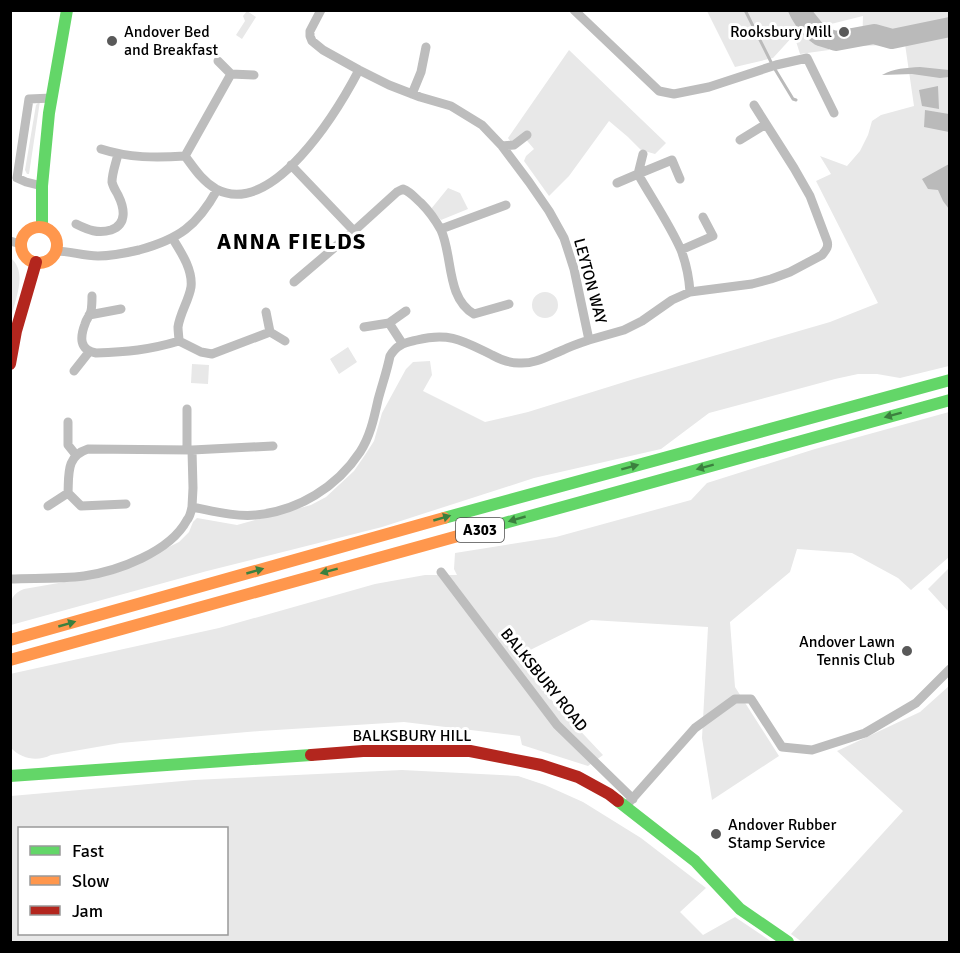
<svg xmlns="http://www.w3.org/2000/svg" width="960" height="953" font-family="Signika,sans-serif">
<rect width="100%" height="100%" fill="#fff"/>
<path fill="#e8e8e8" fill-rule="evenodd" d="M247 11 256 17 242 39 236 35 245 21 243 16Z
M707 11H949V366L900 378 877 374H858L835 379 709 413 661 449 534 478 382 527 207 571 11 625C11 608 6 596 24 589L116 573 179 542 189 532 193 522 197 518 237 525 311 505 326 497 354 471 365 455 374 441 382 413 406 369 413 362 430 361 432 375 423 391 485 422 528 412 634 379 830 322 878 303 816 181 831 174 820 156 847 166 860 151 868 135 872 121 881 115 914 106 905 44 862 46 863 16 831 24 829 50 800 54 794 35 773 58 735 67Z
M569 50 666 143 655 154 641 150 628 137 609 121 569 176 549 196 524 161 526 156 534 149 523 136 511 142 508 138Z
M40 101 29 174H27L25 170 36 105Z
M448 188 460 193 468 209 441 220 431 209Z
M11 258C28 273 15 299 11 318Z
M532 305a13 13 0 1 1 26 0a13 13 0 1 1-26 0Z
M348 347 357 362 339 374 330 359Z
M192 364 209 365 208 384 191 383Z
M949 412V557L911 590 898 578 852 553 797 549 790 572 730 622 735 687 779 756 712 800 702 738 708 627 591 620 518 656 554 703 603 755 588 766 522 745 520 736 404 722 260 731 120 743 51 755C37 762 22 759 11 748L10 674 219 628 375 584 425 575H457L454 569 455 553 556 537 691 500 707 483 815 449Z
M949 568V612L928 589Z
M949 686 950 942H802L791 934 903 811 837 751 920 712Z
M402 770 518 776 545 785 583 802 641 838 706 888 680 912 703 935 735 917 772 942H11V796L194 780ZM20 828H226V934H20Z"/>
<path fill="#bababa" d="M788 11H809L808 16 823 34 836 37V45C831 46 825 47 821 46 807 44 792 22 788 11Z
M920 67 949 70V77L940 78 912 74 882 75C894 68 906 68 920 67Z
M938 86 939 109 922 106 919 90Z
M925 110 949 114V132L924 127Z
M949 164V209L943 201 938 190 928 189 922 179Z"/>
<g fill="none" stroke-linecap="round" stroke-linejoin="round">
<path stroke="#bababa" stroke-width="3" d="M745 10 773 66 793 99 796 100"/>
<path stroke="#bababa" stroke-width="20" d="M799 10 820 36 836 41 874 34 892 39 950 27"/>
<path stroke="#bdbdbd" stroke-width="9" d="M574 10 659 91 674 94 709 87 776 65 807 58 834 113
M231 74 254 75
M412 94 421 72 426 47
M740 140 766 124
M502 146 514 145 527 135
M101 149C129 158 156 158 185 156
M185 156C194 168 202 181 216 189 273 219 338 110 359 70
M185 156 231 74 218 61
M291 165 354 231 397 192 403 189C411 192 415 198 421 203 428 210 436 221 441 230 453 256 446 298 474 314L509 304
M680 179 672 160 638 174C652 199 669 223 681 250 686 263 689 277 690 292
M617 183 638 174 643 154
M42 186 26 182 17 178 29 99 52 98
M76 224C88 230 98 234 111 230 128 224 124 207 118 195 116 191 113 187 112 182 112 173 116 163 118 154
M441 229 506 205
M173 239C181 252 193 270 191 287 189 300 180 313 178 327 178 332 179 337 179 341L201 352 212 354 270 332
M10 241 21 244
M681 250 713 236 703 217
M56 251C70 251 83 256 98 256 111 256 126 253 139 250 179 239 197 226 217 190
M294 282 354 231
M92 296C92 301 92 306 91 311 90 316 86 319 85 324 80 337 79 350 96 353 127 352 149 350 179 341
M266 312 270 332 285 341
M89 315 121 309
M389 323 402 343
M364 327 389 323 406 311
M589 340 624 330 642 321 672 300 690 292 752 284 771 279 790 272 822 255C826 250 829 247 827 241L810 196 794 168 754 105
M74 371 89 352
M187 409V450
M68 422V445L76 455
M68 493 81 506 126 504
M48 506 68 493C69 474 66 456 88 449L192 450
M192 507 193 488 192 450 273 446
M441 572 557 725 633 799
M10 579C35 578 60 579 84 576 118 571 170 552 187 520 190 517 191 512 192 507 213 511 235 517 256 515 298 511 337 487 360 452 370 437 374 418 378 400 382 385 387 371 390 356 397 344 405 343 417 340 450 332 463 341 492 355 501 360 509 363 519 363 535 364 548 356 563 350 571 346 580 343 589 340L574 269 564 238 549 211 529 182 502 146 482 125 451 106 420 97 389 85 359 70 323 50 312 41 310 36V31L321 10
M625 807 695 728 735 699H751L782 747 812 750 865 733 916 703 950 669"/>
<path stroke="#63d668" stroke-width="12" d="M42 227V186L49 113 67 10
M444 518 950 380
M494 526 950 400
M10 776 311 755
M618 801 695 861 740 909 788 942"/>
<path stroke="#ff974d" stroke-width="12" d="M21 245a18 18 0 1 1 36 0a18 18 0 1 1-36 0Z
M10 640 444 518
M10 660 494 526"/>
<path stroke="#b3261e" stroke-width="12" d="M10 364 16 331 36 262
M311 755 363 751H470L541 765 578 777 609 794 618 801"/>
</g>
<defs><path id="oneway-solid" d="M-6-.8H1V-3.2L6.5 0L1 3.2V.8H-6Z" transform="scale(1.5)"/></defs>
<g fill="#3b803e">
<use href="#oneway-solid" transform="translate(893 415) rotate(165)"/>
<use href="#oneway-solid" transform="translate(630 467) rotate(-15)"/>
<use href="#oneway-solid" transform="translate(705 467) rotate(165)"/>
<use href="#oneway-solid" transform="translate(442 518) rotate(-16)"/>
<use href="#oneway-solid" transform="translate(517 519) rotate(164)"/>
<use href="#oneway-solid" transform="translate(255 571) rotate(-16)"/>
<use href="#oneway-solid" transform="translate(329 571) rotate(165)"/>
<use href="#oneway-solid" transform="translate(67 624) rotate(-16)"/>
</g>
<g fill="#595959" stroke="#fff" stroke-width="2">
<circle cx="844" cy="32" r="6"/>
<circle cx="112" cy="41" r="6"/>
<circle cx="907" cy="651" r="6"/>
<circle cx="716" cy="834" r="6"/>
</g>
<g text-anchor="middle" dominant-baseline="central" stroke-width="6" stroke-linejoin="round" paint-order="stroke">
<rect fill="#fff" stroke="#4c4c4c" stroke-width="1.5" x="456" y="518" width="48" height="24" rx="4.5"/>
<g font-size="15" font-weight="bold" fill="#000">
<text x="480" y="530">A303</text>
</g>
<g font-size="16" fill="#000" stroke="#fff" text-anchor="start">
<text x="124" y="32">Andover Bed<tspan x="124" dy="18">and Breakfast</tspan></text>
<text x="832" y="32" text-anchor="end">Rooksbury Mill</text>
<text x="895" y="642" text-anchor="end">Andover Lawn<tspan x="895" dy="18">Tennis Club</tspan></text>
<text x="728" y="825">Andover Rubber<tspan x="728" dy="18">Stamp Service</tspan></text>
</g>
<g font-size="16" fill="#000" stroke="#fff">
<text transform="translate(590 281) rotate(75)">LEYTON WAY</text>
<text transform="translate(544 680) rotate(51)">BALKSBURY ROAD</text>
<text x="412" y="736">BALKSBURY HILL</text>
</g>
<g font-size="22" font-weight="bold" letter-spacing="1.5" fill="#000" stroke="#fff">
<text x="292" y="241">ANNA FIELDS</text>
</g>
</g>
<rect width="960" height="953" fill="none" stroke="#000000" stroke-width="24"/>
<rect x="18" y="827" width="210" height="108" fill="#ffffff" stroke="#999999" stroke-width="1.5"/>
<rect x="30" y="846" width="30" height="9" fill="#63d668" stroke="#999999" stroke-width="1.5"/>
<text x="72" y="857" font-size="18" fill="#000000">Fast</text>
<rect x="30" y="876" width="30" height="9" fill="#ff974d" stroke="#999999" stroke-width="1.5"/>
<text x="72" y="887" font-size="18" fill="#000000">Slow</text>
<rect x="30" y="906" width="30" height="9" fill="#b3261e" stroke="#999999" stroke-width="1.5"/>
<text x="72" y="917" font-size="18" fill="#000000">Jam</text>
</svg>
